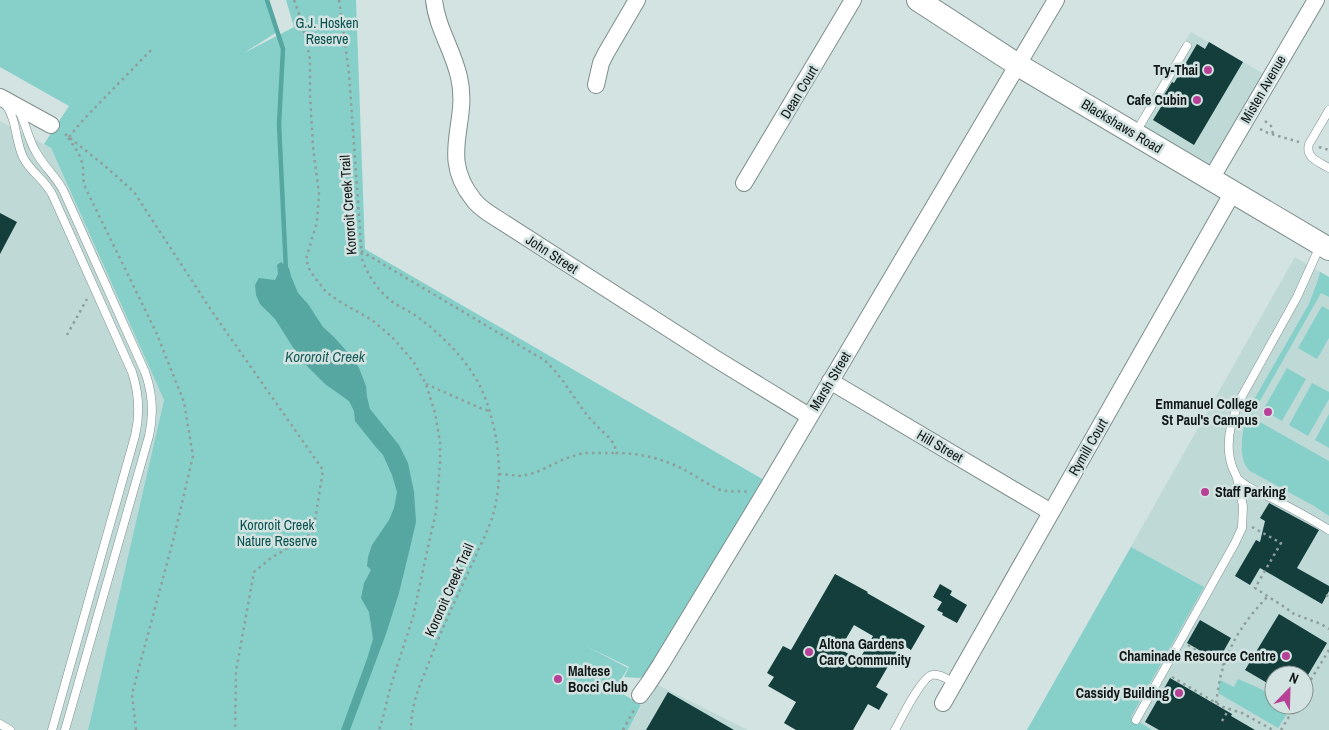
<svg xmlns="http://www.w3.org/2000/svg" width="1329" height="730" font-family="'Archivo Narrow',sans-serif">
<rect width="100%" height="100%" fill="#d2e3e1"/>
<path fill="#bfd9d7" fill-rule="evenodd" d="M1191 32 1264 74 1210 167 1137 124Z
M0 121 51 148 164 400 88 730H0Z
M1295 257 1329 277V730H1027ZM1274 675H1304V705H1274Z
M654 683 748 730H628Z"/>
<path fill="#87d0ca" d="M0 0H267L277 32 244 53 294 27 286 0H356L365 249 764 480 649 674 639 678 624 677 629 667 586 646 628 668 615 689 641 705 628 730H88L164 400 51 148 44 144 69 106 0 67Z
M1320 272 1329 277V297L1321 293 1251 417 1329 461V516L1314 506 1250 471C1236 459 1243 426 1248 410L1309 304 1318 280Z
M1322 306 1329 310V338L1317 359 1298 348Z
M1287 368 1306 379 1282 421 1263 410Z
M1312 383 1329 392V399L1308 436 1289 425Z
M1329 414V448L1315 440Z
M1131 547 1204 587 1131 717 1152 730H1027Z
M1238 679 1261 689 1273 697 1274 705H1283L1290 709 1278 728 1218 693 1220 680 1234 687Z"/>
<path fill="#56a6a1" d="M281 262 289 268 291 276 298 293 308 304 323 327 334 337 351 356 359 368 366 386 367 397 370 409 399 445 408 463 414 492 416 522 409 552 399 593 386 634 350 730H341L367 659 373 639 369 612 361 598 364 583 371 570 367 566 368 557 372 545 389 520 394 508 397 492 392 475 383 455 375 446 355 421 354 411 349 401 325 384 301 360 275 319 260 304 256 295 255 285 259 278 275 280 278 274 277 265Z"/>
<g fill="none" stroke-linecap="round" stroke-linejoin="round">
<path stroke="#56a6a1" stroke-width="4.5" d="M267 0 283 49 279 124 286 271"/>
</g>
<path fill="#133e3c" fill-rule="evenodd" d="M1209 42 1243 62 1194 145 1153 120 1161 107 1158 105 1172 82 1174 83 1197 44 1205 49Z
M0 213 17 222 0 254Z
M1269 503 1319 530 1297 568 1329 586V591L1322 604 1260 568 1250 585 1235 576 1256 540 1260 542 1265 521 1260 518Z
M835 574 868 592 867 593 925 626 911 650 901 644 876 687 888 694 879 710 868 704 853 730H796L784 723 796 702 768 686 774 677 767 673 783 646 791 650ZM854 625 873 636 859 660 840 649Z
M940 584 952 591 950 595 967 605 957 623 942 615 943 613 937 610 942 602 933 597Z
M1279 614 1327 643 1308 675H1274V687L1245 670Z
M1200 620 1231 638 1218 661 1187 643Z
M1170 678 1232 714 1231 716 1255 730H1159L1145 722Z
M668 692 734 730H646Z"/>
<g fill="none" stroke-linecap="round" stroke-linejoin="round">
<g stroke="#7e8e8c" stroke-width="9">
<path id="lane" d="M6 105C17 120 15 140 23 157 30 172 46 180 53 196L132 372C139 393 140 415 135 436L52 730
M1329 110 1309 144C1305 158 1319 162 1329 168
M19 111C26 124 28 139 36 152 44 167 57 177 64 192L145 372C153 394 154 414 149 436L65 730
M1136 132 1187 46
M1320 246 1297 297 1241 398C1231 419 1224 446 1233 469 1235 472 1236 477 1238 479 1246 488 1261 493 1272 498 1291 508 1310 518 1329 530
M1136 720 1235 543 1242 528 1243 506 1237 478
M0 724 10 730
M895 730C901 719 921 678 932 675 940 673 948 680 954 683"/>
</g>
<g stroke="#7e8e8c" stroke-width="18">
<path id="street" d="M434 0C437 28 453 50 459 77 470 123 438 155 473 199 477 205 484 210 490 214L716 359 809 416
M596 85 601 63 606 53 637 0
M0 97 51 125
M1211 179 1316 0
M744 183 853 0
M830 381 1051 512
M640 695 648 684 661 664 761 499 1056 0
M943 703 1233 192"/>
</g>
<g stroke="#7e8e8c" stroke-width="24">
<path id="secondary" d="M918 0 1018 65 1329 249"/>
</g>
<path stroke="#8f9d9b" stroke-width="2.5" stroke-dasharray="2.5 4" stroke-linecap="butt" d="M294 0 302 22 310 59V95L313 147 319 194 317 222 306 259 310 271 326 292 342 303 372 320 392 337 413 361 426 384 435 413 440 442V463L436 512 428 547 413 617 391 685 383 717 379 730
M339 0 349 73 362 259C367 274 377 289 390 300 399 307 410 311 419 318 447 339 476 369 487 403 498 436 503 472 495 507 491 526 481 543 474 560 459 592 444 624 431 657 421 683 411 702 411 730
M1265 121 1271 126 1273 134
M1260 129 1268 133 1299 142
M65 134 105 166 134 192 211 310 323 470 313 533 271 558 254 572 236 671 235 730
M69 137 83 120 152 49
M68 138C75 147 82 157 83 168 83 176 83 182 86 189L156 332 184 402 193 456 174 537 132 694 136 730
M1319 147 1329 150
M361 251 544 360C566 379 577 407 599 428 606 435 616 442 616 453 639 453 660 458 681 468 693 474 705 483 718 489 728 493 739 490 749 492
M67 335 87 299
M426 384 480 408 489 411
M499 474 522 476 537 472 564 459 583 453H616
M1252 527 1281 543 1255 588 1283 606 1294 614 1321 624 1329 629
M1326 595 1329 597
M1188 645 1224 665
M1172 677 1223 707 1242 713 1273 730
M1304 691 1329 650
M1216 703C1218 691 1219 679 1223 668 1231 640 1248 617 1268 596
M1222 721 1229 709
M623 730 635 708
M1281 730 1296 705"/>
<use href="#lane" stroke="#fff" stroke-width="8"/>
<use href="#street" stroke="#fff" stroke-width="16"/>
<use href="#secondary" stroke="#fff" stroke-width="22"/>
</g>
<g fill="#b74197" stroke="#d2e3e1" stroke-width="2">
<circle cx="1208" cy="70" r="5"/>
<circle cx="1197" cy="100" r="5"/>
<circle cx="1268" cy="412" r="5"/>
<circle cx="1205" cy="492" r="5"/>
<circle cx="809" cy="652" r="5"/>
<circle cx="1286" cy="656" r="5"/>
<circle cx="558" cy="679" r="5"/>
<circle cx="1179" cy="693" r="5"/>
</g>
<g text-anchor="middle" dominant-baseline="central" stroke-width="5" stroke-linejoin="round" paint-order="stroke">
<g font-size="14" fill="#08514e" stroke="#d2e3e1">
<text x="327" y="23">G.J. Hosken<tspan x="327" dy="16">Reserve</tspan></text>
<text x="277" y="525">Kororoit Creek<tspan x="277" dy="16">Nature Reserve</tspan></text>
</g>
<g font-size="14" font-weight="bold" fill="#111716" stroke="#d2e3e1" text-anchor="end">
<text x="1198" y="70">Try-Thai</text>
<text x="1187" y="100">Cafe Cubin</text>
<text x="1258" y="404">Emmanuel College<tspan x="1258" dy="16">St Paul's Campus</tspan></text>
<text x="1215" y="492" text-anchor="start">Staff Parking</text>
<text x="819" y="644" text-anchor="start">Altona Gardens<tspan x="819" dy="16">Care Community</tspan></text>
<text x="1276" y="656">Chaminade Resource Centre</text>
<text x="568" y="671" text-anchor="start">Maltese<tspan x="568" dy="16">Bocci Club</tspan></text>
<text x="1169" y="693">Cassidy Building</text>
</g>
<g font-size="14" fill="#111716" stroke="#d2e3e1">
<text transform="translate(1263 89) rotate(-60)">Misten Avenue</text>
<text transform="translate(799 92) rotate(-59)">Dean Court</text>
<text transform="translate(1122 126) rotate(31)">Blackshaws Road</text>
<text transform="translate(348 205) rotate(-94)">Kororoit Creek Trail</text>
<text transform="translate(552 254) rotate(33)">John Street</text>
<text transform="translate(830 381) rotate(-59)">Marsh Street</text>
<text transform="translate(940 446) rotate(30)">Hill Street</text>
<text transform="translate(1088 447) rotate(-60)">Rymill Court</text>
<text transform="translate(449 590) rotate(-66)">Kororoit Creek Trail</text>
</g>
<g font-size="15" font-style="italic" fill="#1a5d5a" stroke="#d2e3e1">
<text x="325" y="356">Kororoit Creek</text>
</g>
</g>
<g transform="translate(1289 690) rotate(23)"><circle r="24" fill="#d2e3e1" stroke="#859190"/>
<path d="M0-4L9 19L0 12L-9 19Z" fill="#b74197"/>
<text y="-8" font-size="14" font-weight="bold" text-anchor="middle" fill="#111716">N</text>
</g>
</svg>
